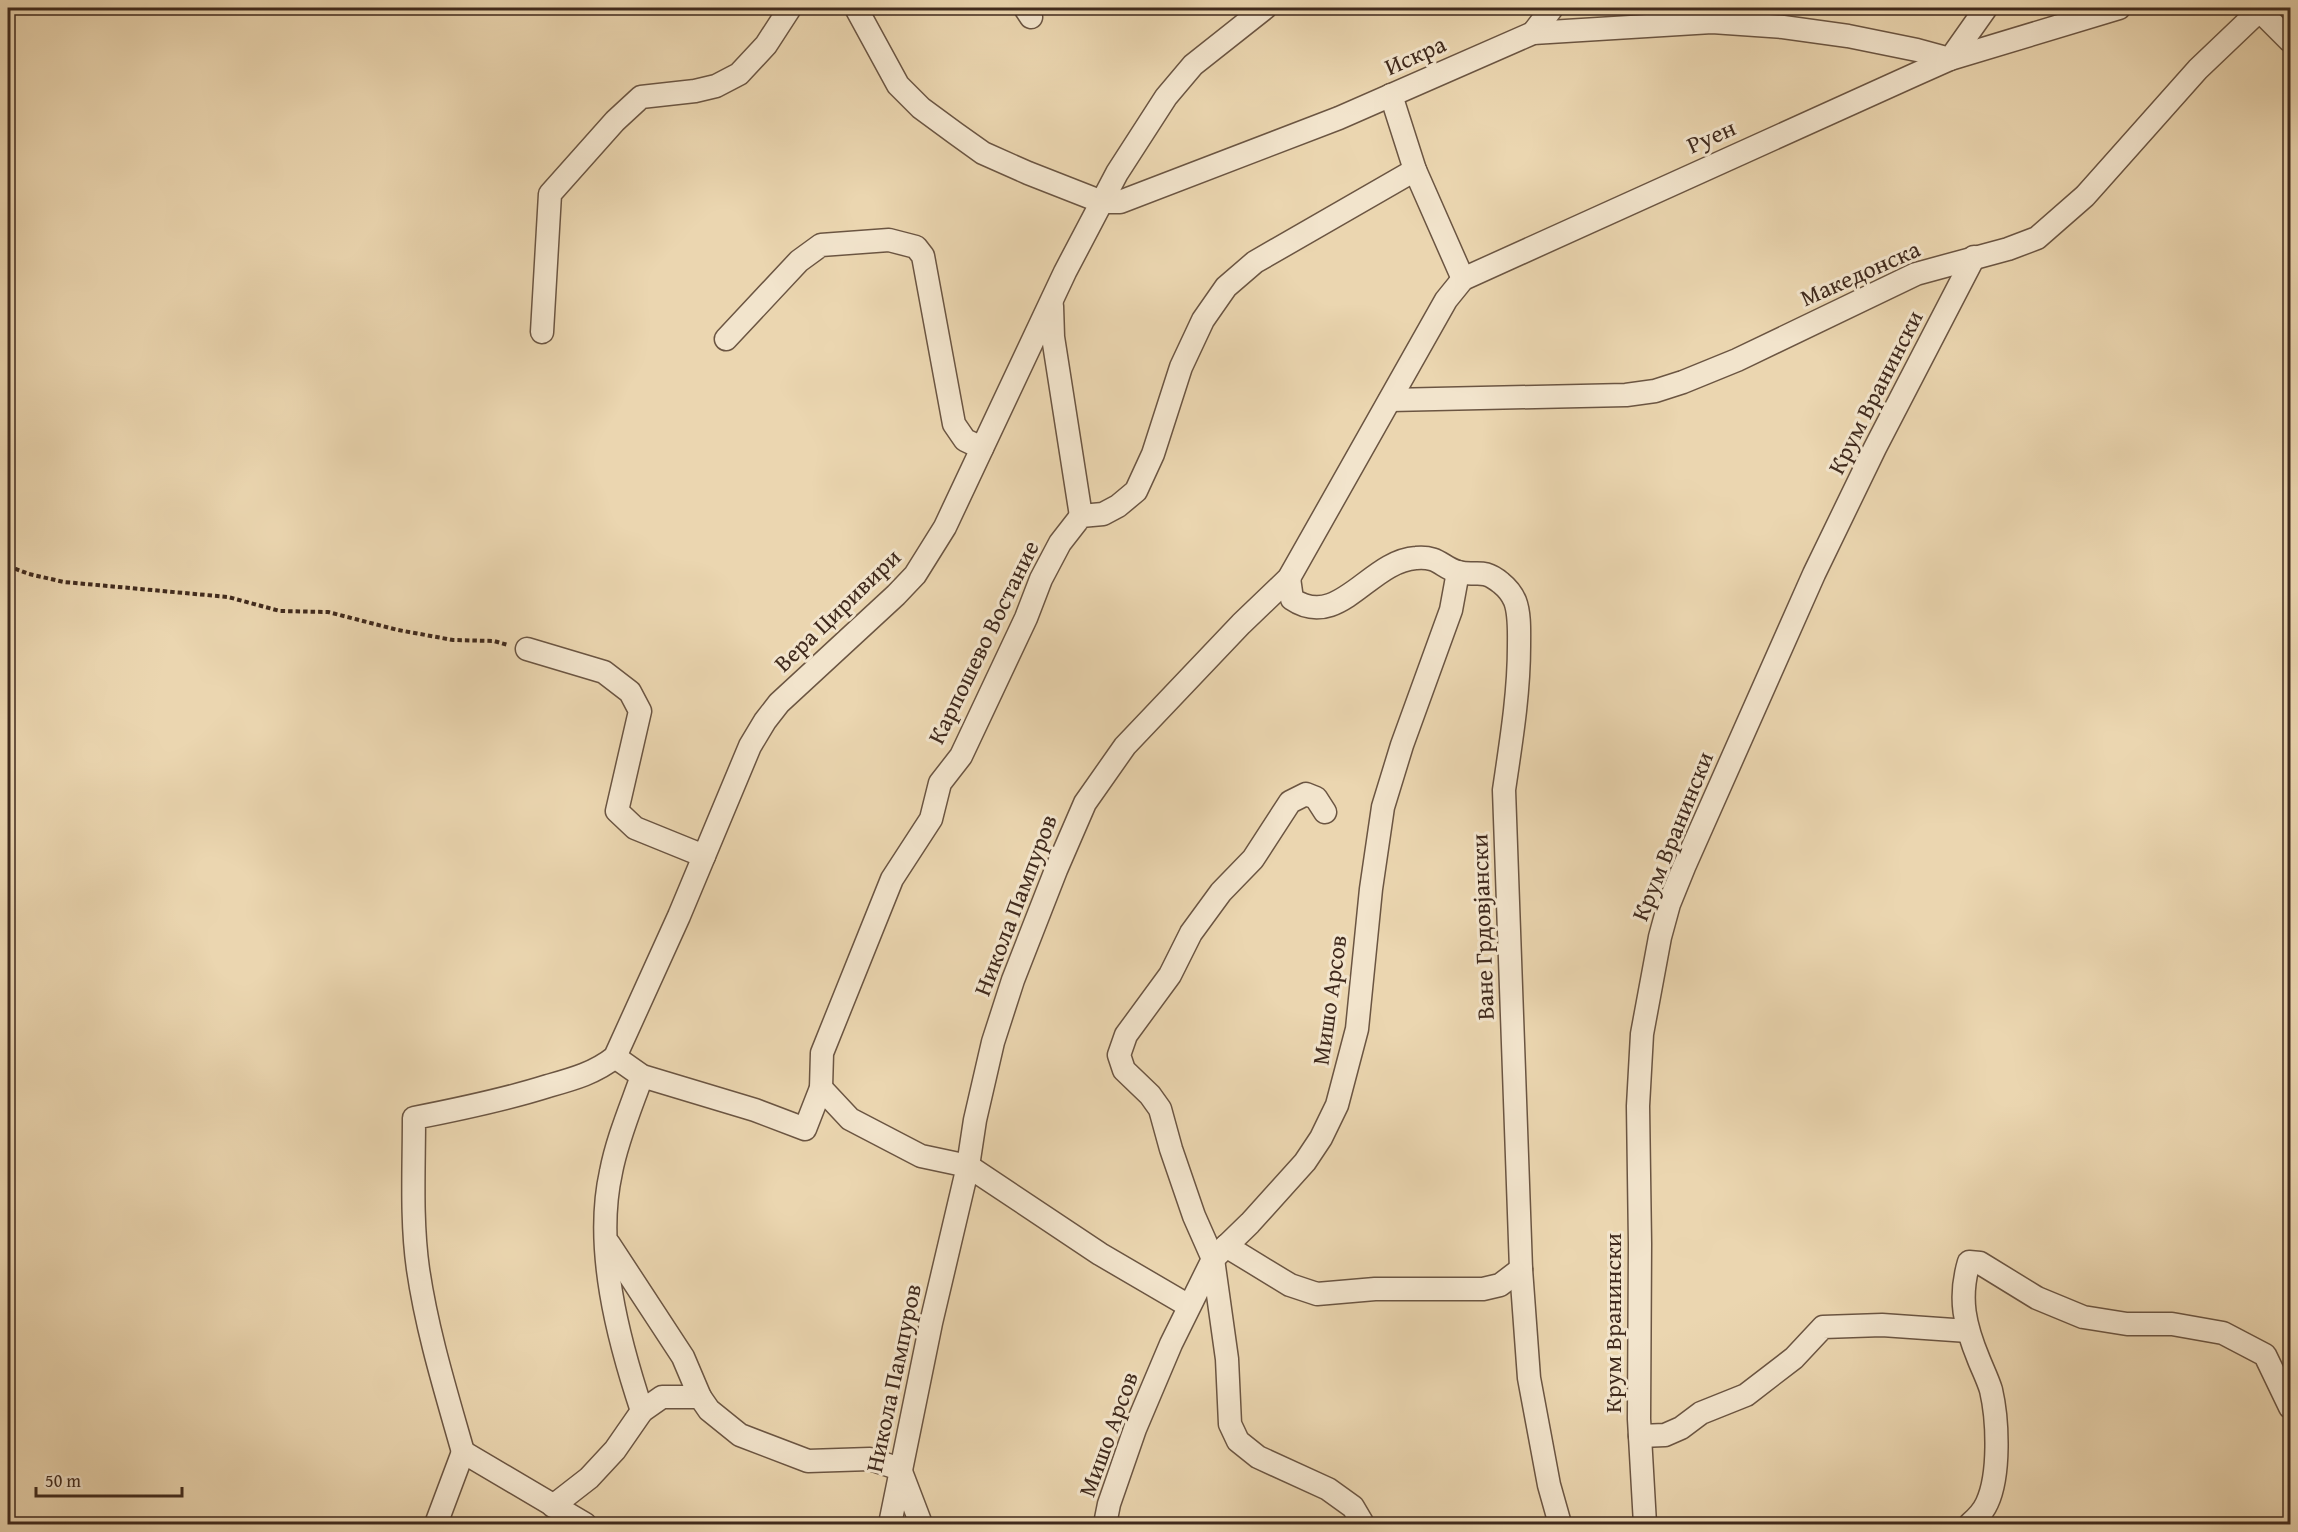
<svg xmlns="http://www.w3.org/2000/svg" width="2298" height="1532" font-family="'Gentium Book Plus',serif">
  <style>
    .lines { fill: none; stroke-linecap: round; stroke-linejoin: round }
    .street-casing { stroke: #6b5542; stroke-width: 25 }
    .path { stroke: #402a1d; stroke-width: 4; stroke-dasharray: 4.5 3; stroke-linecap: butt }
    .street { stroke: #f2e4cc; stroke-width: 22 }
    .labels { text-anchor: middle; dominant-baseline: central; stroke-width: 6; stroke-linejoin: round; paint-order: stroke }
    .street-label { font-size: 24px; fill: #402a1d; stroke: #f2e4cc }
  </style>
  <rect width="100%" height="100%" fill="#ebd6b0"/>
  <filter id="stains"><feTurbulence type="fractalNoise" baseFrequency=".00333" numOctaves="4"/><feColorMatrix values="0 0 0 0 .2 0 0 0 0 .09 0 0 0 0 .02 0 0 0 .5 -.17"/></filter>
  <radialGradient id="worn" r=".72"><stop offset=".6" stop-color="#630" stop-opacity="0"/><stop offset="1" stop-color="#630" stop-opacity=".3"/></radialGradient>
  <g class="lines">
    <g class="street-casing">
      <g id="street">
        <path d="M856 8 898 85 921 108 955 133 983 153 1028 173 1102 202H1120L1339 118 1533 33 1712 22 1783 27 1848 36 1917 50 1950 59 1986 8"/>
        <path d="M1025 8 1031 17"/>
        <path d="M2257 8 2290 41"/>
        <path d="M1533 33 1552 8"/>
        <path d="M1391 95 1415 170 1463 279"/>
        <path d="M1052 306 1053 337 1081 516"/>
        <path d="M542 332 550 194 615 121 641 97 695 91 716 86 739 74 766 45 790 8"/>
        <path d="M726 339 799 261 821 245 889 240 916 247 923 256 954 424 965 440 982 448"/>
        <path d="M1390 400 1626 395 1655 391 1683 382 1737 360 1916 274 2008 249 2037 238 2085 196 2198 69 2262 8"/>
        <path d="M1289 578 1292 599C1339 631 1369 561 1416 558 1439 556 1441 567 1458 572 1476 577 1482 567 1501 583 1506 587 1512 594 1515 601 1520 614 1519 632 1519 646 1519 694 1511 742 1504 790L1521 1269 1529 1378 1549 1485 1560 1524"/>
        <path d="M527 649 604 672 630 692 640 711 617 811 635 828 704 856"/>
        <path d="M1325 812 1316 798 1306 794 1290 802 1253 859 1221 892 1191 933 1170 975 1126 1035 1119 1055 1124 1070 1150 1095 1160 1109 1171 1149 1194 1216 1213 1259 1227 1359 1230 1424 1238 1441 1258 1457 1328 1489 1353 1507 1363 1524"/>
        <path d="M615 1057 642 1076 755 1110 805 1129 821 1088 822 1053 892 879 931 819 940 783 961 756 1026 618 1041 579 1060 543 1081 516 1103 514 1118 506 1136 491 1153 454 1181 367 1203 320 1226 287 1255 262 1415 170"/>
        <path d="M642 1076C631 1107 617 1140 611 1172 594 1248 618 1339 642 1411"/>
        <path d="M821 1088 850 1119 921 1156 968 1166 1100 1254 1189 1306"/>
        <path d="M609 1244 683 1357 700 1397"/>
        <path d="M1226 1246 1290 1285 1317 1294 1375 1289H1483L1500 1285 1521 1269"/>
        <path d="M1640 1436 1665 1435 1681 1428 1701 1413 1746 1395 1794 1358 1823 1327 1882 1325 1968 1331"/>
        <path d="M463 1452C446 1392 427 1331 418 1269 411 1220 414 1168 414 1118 460 1109 504 1100 548 1086 573 1079 595 1073 615 1057L679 916 750 746 765 721 779 703 896 595 915 575 945 527 1065 272 1117 173 1166 97 1193 65 1265 8"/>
        <path d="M463 1452 585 1524"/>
        <path d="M553 1506 589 1478 615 1450 642 1411 662 1397H700L709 1410 740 1435 808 1461 870 1459 900 1469 921 1524"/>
        <path d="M436 1524 463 1452"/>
        <path d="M890 1524 931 1323 968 1166 975 1120 993 1042 1013 980 1056 870 1085 803 1125 746 1241 624 1289 578 1446 300 1463 279 1914 75 1950 59 2119 8"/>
        <path d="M1105 1524 1109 1504 1135 1429 1171 1344 1213 1259 1250 1223 1305 1162 1321 1138 1337 1105 1357 1029 1371 889 1383 807 1402 745 1451 610 1458 572"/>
        <path d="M1645 1524 1639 1419 1640 1244 1638 1106 1642 1034 1660 937 1669 904 1684 867 1814 574 1875 448 1974 257"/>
        <path d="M1970 1524C1977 1518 1983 1512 1987 1503 2000 1475 1998 1420 1991 1390 1988 1380 1983 1370 1979 1360 1965 1326 1958 1299 1969 1262L1980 1263 2037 1298 2083 1317 2127 1324H2172L2223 1333 2265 1355 2290 1407"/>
      </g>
    </g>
    <path class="path" d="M8 566 29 574 64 582 228 597 280 611 328 612 398 630 453 640 494 641 508 645"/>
    <use href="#street" class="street"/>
  </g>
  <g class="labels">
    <g class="street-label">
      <text transform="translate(1415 55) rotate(-24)">Искра</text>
      <text transform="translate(1711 136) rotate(-24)">Руен</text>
      <text transform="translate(1860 273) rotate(-24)">Македонска</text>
      <text transform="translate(1875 392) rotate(-63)">Крум Вранински</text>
      <text transform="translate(837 610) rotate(-44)">Вера Циривири</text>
      <text transform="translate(983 642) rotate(-64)">Карпошево Востание</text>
      <text transform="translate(1672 836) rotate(-68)">Крум Вранински</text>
      <text transform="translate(1015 905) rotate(-69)">Никола Пампуров</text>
      <text transform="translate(1482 927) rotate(-92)">Ване Грдовјански</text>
      <text transform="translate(1329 1000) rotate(-82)">Мишо Арсов</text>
      <text transform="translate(1612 1323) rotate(-90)">Крум Вранински</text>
      <text transform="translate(893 1378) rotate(-78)">Никола Пампуров</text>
      <text transform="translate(1108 1434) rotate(-70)">Мишо Арсов</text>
    </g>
  </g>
  <rect width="2298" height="1532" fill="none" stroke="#ebd6b0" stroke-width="30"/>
  <rect x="9" y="9" width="2280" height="1514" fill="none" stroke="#402a1d" stroke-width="3"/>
  <rect x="15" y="15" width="2268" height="1502" fill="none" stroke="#402a1d" stroke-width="1.5"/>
  <path d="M36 1487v9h146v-9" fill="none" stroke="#402a1d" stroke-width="3"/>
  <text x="45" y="1487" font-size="18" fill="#402a1d" stroke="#f2e4cc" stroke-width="4.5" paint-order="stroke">50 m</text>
  <rect width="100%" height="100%" filter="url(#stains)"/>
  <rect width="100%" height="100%" fill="url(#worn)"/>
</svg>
